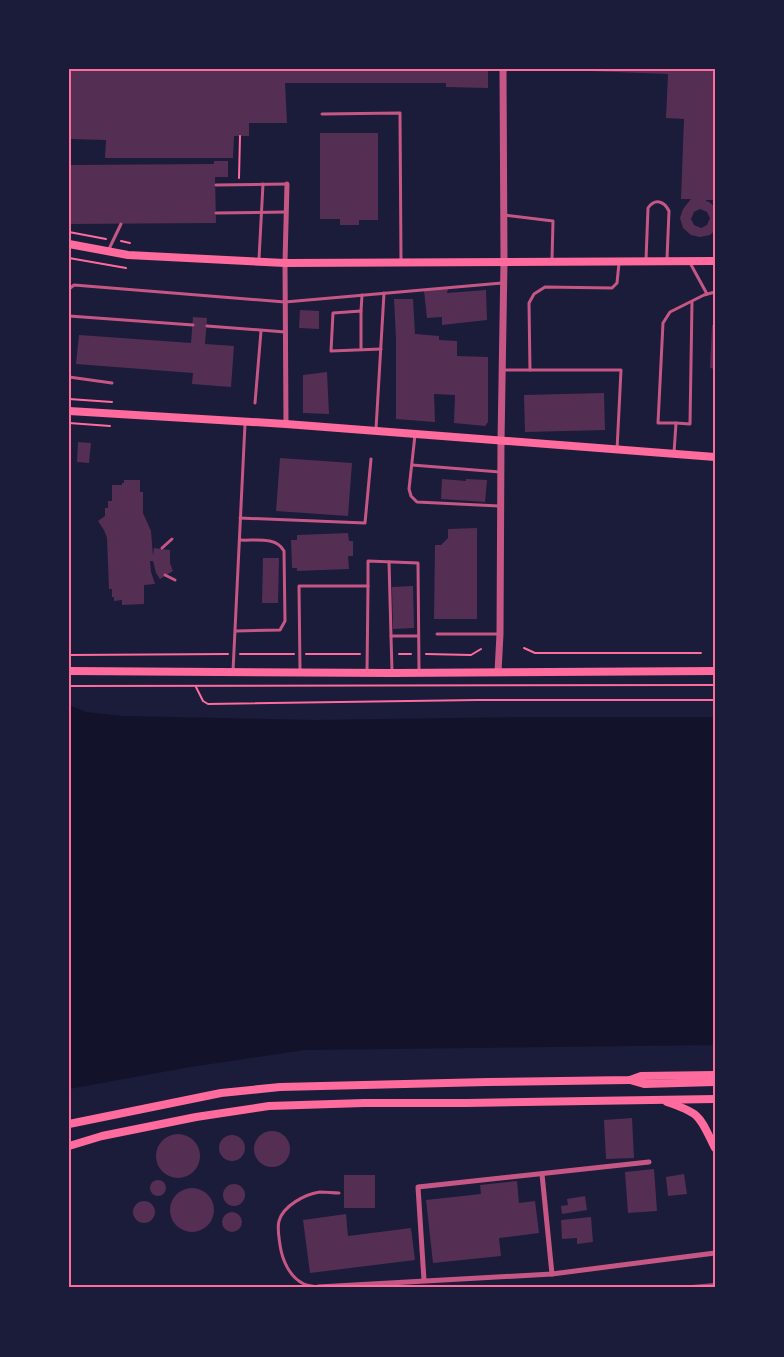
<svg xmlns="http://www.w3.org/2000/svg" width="784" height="1357" font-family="'Roboto Condensed',sans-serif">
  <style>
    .water { fill: #12122b }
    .building { fill: #542f53; fill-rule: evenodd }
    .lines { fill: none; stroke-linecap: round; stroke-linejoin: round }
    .path { stroke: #ff6b9d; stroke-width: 2 }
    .service { stroke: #c65784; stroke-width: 3 }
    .minor { stroke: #c65784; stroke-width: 5 }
    .tertiary { stroke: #c65784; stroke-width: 7 }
    .secondary { stroke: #ff6b9d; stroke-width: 8 }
    .primary { stroke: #ff6b9d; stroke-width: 8 }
    .rail { stroke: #a44b75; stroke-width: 4 }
    .neatline { fill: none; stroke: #ff6b9d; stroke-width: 2 }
  </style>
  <rect width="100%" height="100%" fill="#1b1b3a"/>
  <path class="water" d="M69 705 86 712 123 716 314 720 531 717H715V1045L305 1050 190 1067 69 1089Z"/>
  <g class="building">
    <path d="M69 69H488V88L446 87V83H285L287 123H249V136H234L233 158H105L106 140 69 139Z"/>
    <path d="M588 69H715V200H706V201L709 202 715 207V230L710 235 700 237 691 235 683 228 680 218 683 209 691 199H681L684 119 666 118 668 74 588 71ZM700 209 707 212 710 218 707 225 701 228 694 225 691 219 694 212Z"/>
    <path d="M320 133H378V220H359V225H340V219H320Z"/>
    <path d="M214 161H228V177H215L216 223 69 224V165L214 164Z"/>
    <path d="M448 289 447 293 486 290 487 320 442 325V317L427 318 424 291Z"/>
    <path d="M394 299H413L415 334 439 336V340L457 341V356L488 357V422L485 426 454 423 455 395 434 394 435 422 396 419V339Z"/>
    <path d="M300 310 319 311V329L299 328Z"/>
    <path d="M193 317 207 318 205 344 234 346 231 387 192 384 193 373 76 364 79 335 191 343Z"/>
    <path d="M715 324V369L710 368 712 325Z"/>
    <path d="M327 372 329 414 303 413V375Z"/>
    <path d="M604 393 605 430 525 432 524 395Z"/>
    <path d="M78 442 91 443 89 463 77 462Z"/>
    <path d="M280 458 352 463 348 516 276 511Z"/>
    <path d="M442 479 466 481V479L487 480 485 502 441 499Z"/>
    <path d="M124 480H140V492H143V513L151 531 153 556 154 548 170 550V563L173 571 160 579 156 573 153 561H150L151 572 155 584 144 585V604L122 605V600L114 601V597H112V589H109L107 538 104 530 98 521 105 516V508H108V501H112V485H122V483H124Z"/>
    <path d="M477 528V619H434L435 545H441L448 538V529Z"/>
    <path d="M348 533 349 541H353V556H348L349 569 297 571V568H292L291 540H297V535Z"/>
    <path d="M263 558H279L278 603H262Z"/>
    <path d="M413 586 414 628 393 629 392 587Z"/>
    <path d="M632 1118 634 1158 606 1159 604 1120Z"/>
    <circle cx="272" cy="1149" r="18"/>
    <circle cx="178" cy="1156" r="22"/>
    <circle cx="232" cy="1148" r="13"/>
    <path d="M654 1169 657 1211 628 1213 625 1172Z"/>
    <path d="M684 1174 687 1194 668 1196 666 1177Z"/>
    <rect x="344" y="1175" width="31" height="33"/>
    <circle cx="158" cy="1188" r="8"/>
    <path d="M517 1181 519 1203 535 1201 539 1233 499 1238 501 1256 433 1263 426 1200 481 1194 480 1185Z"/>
    <circle cx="234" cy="1195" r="11"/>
    <circle cx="192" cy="1210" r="22"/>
    <path d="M585 1196 587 1210 562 1214 561 1206 568 1205 567 1199Z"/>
    <circle cx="144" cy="1212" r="11"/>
    <circle cx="232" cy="1222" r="10"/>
    <path d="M346 1214 348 1236 411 1228 415 1260 310 1273 303 1220Z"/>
    <path d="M591 1217 593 1242 577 1244V1238L562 1239 561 1220Z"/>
  </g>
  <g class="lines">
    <g class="path">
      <path d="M239 178 240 136"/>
      <path d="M69 232 106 239"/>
      <path d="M121 241 130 243"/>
      <path d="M69 258 126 268"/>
      <path d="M69 399 112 402"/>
      <path d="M69 423 110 426"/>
      <path d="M524 648 535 653H701"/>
      <path d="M240 654H294"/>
      <path d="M306 654H360"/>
      <path d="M399 654H411"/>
      <path d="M426 654 471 655 481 649"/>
      <path d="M69 655 228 654"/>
      <path d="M69 686 715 685"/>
      <path d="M196 687 203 701 208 704 477 700H715"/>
    </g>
    <g class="service">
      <path d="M322 114 400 113 401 260"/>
      <path d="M216 185 286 184"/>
      <path d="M216 213 286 212"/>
      <path d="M504 215 553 221 552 260"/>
      <path d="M109 249 121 224"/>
      <path d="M259 259 263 184"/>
      <path d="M646 260 648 208C655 198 664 201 669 211L667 259"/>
      <path d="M689 261 707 294"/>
      <path d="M69 289 74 285 285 302 502 283"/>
      <path d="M361 311 362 295"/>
      <path d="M69 316 193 325"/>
      <path d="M207 326 285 332"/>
      <path d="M361 350V311L333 313 331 351 381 349"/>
      <path d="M504 370H621L617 450"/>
      <path d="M530 370 529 303 534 294 545 287 612 288 617 283 619 263"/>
      <path d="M69 377 112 383"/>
      <path d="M255 403 261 331"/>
      <path d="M676 423 690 424 692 302"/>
      <path d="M376 429 384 293"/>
      <path d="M415 435 409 489 411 496 417 502 499 506"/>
      <path d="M674 453 676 423H658L663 323 670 312 704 295 715 292"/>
      <path d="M412 465 500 472"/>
      <path d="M240 518 365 523 371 459"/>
      <path d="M162 548 172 539"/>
      <path d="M389 562 391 636"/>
      <path d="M165 575 175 580"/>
      <path d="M368 586V561L418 563 419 670"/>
      <path d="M236 631 280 630 285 621 284 551C276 536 254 541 240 540"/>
      <path d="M437 634H498"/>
      <path d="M300 670 299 586H368L367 672"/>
      <path d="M233 671 245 424"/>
      <path d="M392 671 391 636H418"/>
      <path d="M318 1287C314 1286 308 1286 304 1284 289 1277 282 1259 280 1245 279 1237 277 1228 279 1221 283 1206 305 1194 320 1192 326 1192 333 1193 339 1193"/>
    </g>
    <g class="minor">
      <path d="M286 424 285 263 287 184"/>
      <path d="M542 1174 552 1274"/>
      <path d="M424 1280 418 1187 649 1162"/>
      <path d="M318 1287 552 1274 715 1253"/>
    </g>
    <path class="tertiary" d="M498 672 500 634 501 441 504 262 503 69"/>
    <g class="secondary">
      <path d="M69 244 128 255 285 263 715 261"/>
      <path d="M69 411 286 424 715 457"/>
    </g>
    <g class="primary">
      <path d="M69 671 392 673 715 671"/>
      <path d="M630 1080 644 1084 715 1082"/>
      <path d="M667 1102C702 1114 699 1116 715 1148"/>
      <path d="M69 1124 221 1093 280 1087 488 1082 630 1080 641 1076 715 1075"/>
      <path d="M69 1146 102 1136 196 1117 269 1106 364 1103H466L715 1099"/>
    </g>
    <path class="rail" d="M680 1288 715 1285"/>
  </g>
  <rect width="784" height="1357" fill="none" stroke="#1b1b3a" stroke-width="141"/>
  <rect x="70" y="70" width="644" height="1216" class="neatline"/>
</svg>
